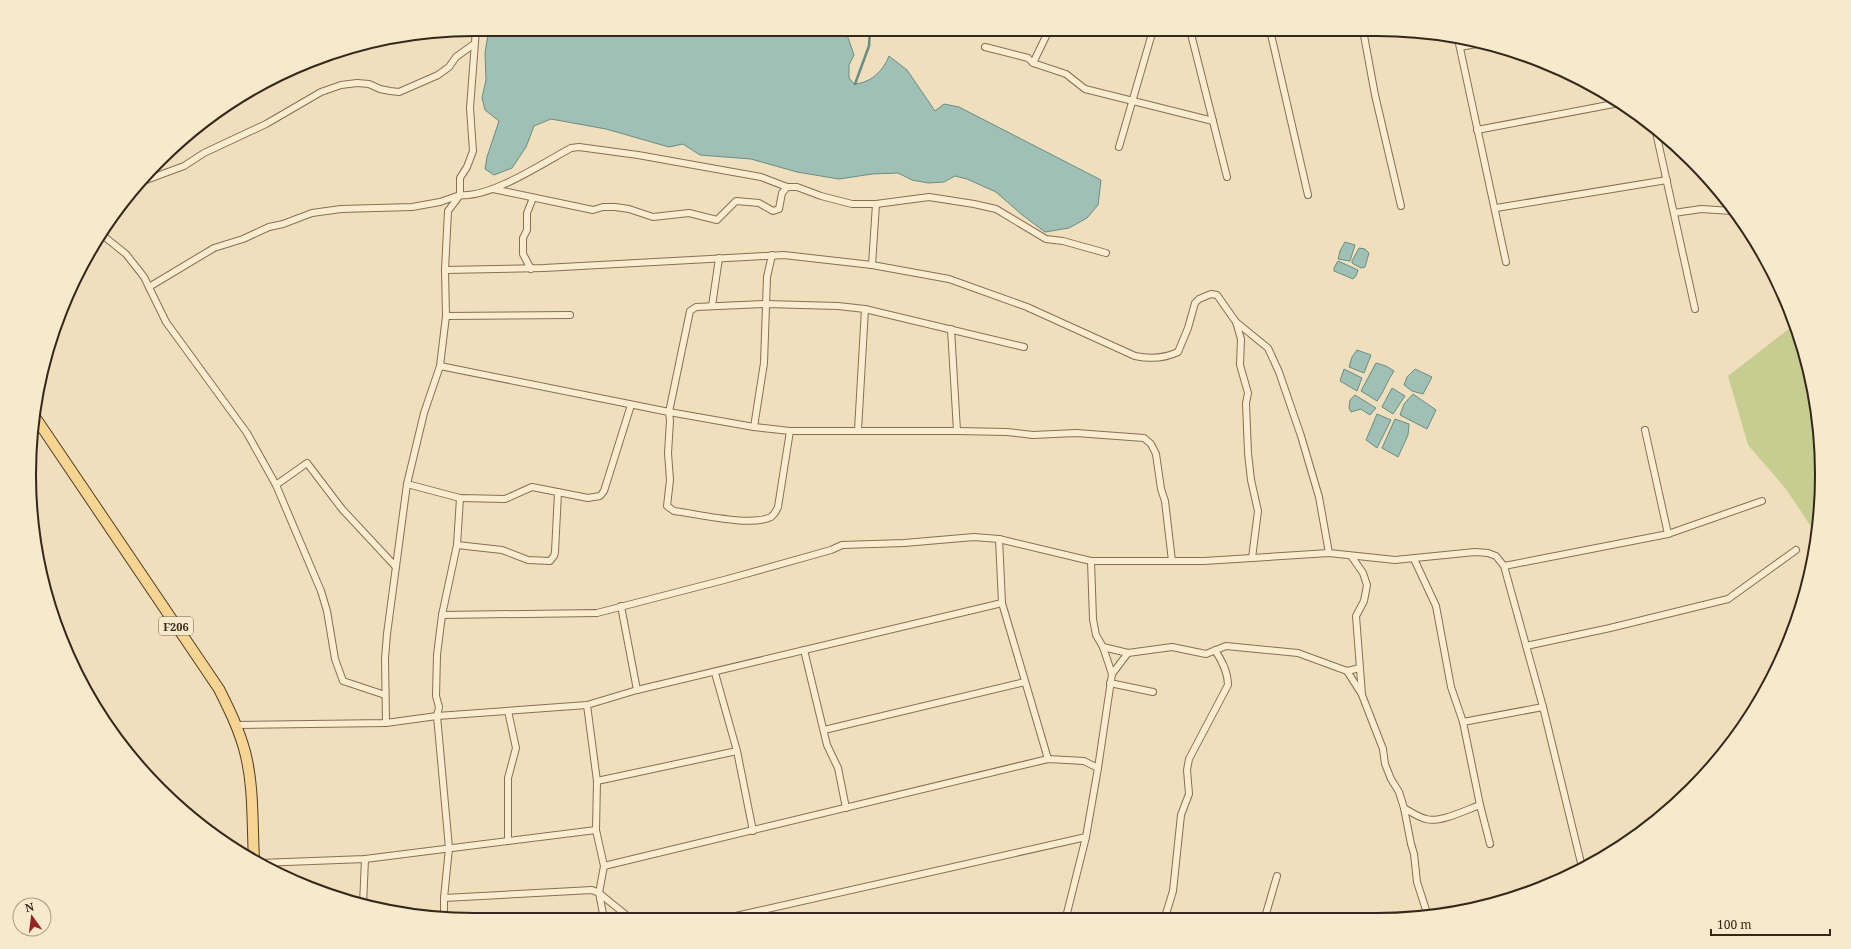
<svg xmlns="http://www.w3.org/2000/svg" width="1851" height="949" font-family="'Noto Serif',serif">
  <style>
    .green { fill: #c6cd90 }
    .water { fill: #a0c0b6; stroke: #688d84 }
    .lines { fill: none; stroke-linecap: round; stroke-linejoin: round }
    .stream { stroke: #688d84; stroke-width: 2.5 }
    .minor-casing { stroke: #876f55; stroke-width: 8 }
    .primary-casing { stroke: #543d2a; stroke-width: 12 }
    .minor { stroke: #faedcf; stroke-width: 6 }
    .primary { stroke: #f5d591; stroke-width: 10 }
    .labels { text-anchor: middle; dominant-baseline: central; stroke-width: 3; stroke-linejoin: round; paint-order: stroke }
    .shield { fill: #f6eacc; stroke: #6f6250; stroke-width: 1 }
    .shield-label { font-size: 11px; font-weight: bold; fill: #35271b }
    .rim { fill: none; stroke: #35271b; stroke-width: 2 }
  </style>
  <rect width="100%" height="100%" fill="#efdfbc"/>
  <path class="green" d="M1795 324 1798 332 1818 417 1821 504 1816 534 1786 489 1748 445 1728 376Z"/>
  <g class="water">
    <path d="M489 29H845L854 55 849 65V78L854 84C871 83 883 71 889 56L907 70 935 111 944 104 959 107 1101 180 1098 205 1087 218 1069 228 1045 232 1021 214 996 192 967 179 955 176 944 182 928 183 912 180 898 173 872 174 839 179 797 172 751 159 700 155 683 144 669 147 606 129 551 119 534 126 526 147 512 168 494 175 485 169 487 157 499 121 485 110 482 98 486 80 485 53Z"/>
    <path d="M1345 242 1355 245 1350 261 1338 259 1340 251Z"/>
    <path d="M1359 248 1365 249 1369 253 1365 267 1361 268 1352 263V261Z"/>
    <path d="M1338 261 1358 270 1356 276 1353 279 1334 271V268Z"/>
    <path d="M1357 350 1371 355 1364 373 1349 367 1352 357Z"/>
    <path d="M1376 363 1386 366 1394 371C1387 381 1384 392 1377 401L1361 391Z"/>
    <path d="M1344 369 1362 378 1357 391 1340 381Z"/>
    <path d="M1415 369 1432 377 1423 394 1412 391 1404 385 1407 377Z"/>
    <path d="M1392 388 1405 396 1393 414 1382 407Z"/>
    <path d="M1413 394 1436 410 1427 429 1400 415 1404 404Z"/>
    <path d="M1355 395 1376 408 1370 415 1361 409 1351 412 1349 408 1350 400Z"/>
    <path d="M1377 414 1391 420 1377 448 1366 440Z"/>
    <path d="M1395 419 1409 424 1408 435 1398 457 1382 448Z"/>
  </g>
  <g class="lines">
    <path class="stream" d="M855 84 869 46 870 29"/>
    <g class="minor-casing">
      <g id="minor">
        <path d="M1181 30 1191 33"/>
        <path d="M1190 30 1227 177"/>
        <path d="M1270 30 1308 195"/>
        <path d="M1363 30 1375 95 1401 206"/>
        <path d="M1458 39 1506 262"/>
        <path d="M985 47 1028 58 1033 63 1066 74 1085 89 1213 121"/>
        <path d="M1460 47 1482 43"/>
        <path d="M1033 63 1049 30"/>
        <path d="M1655 128 1695 309"/>
        <path d="M1477 130 1619 103"/>
        <path d="M1119 147 1153 30"/>
        <path d="M138 183 184 166 204 153 266 124 321 92 341 85 357 83 369 84 380 89 390 91 399 92 406 89 438 75 449 67 456 57 474 44"/>
        <path d="M493 189 593 210 603 207H615L629 209 653 217 689 213 717 220 736 201 759 203 773 211 779 209 782 193 787 187"/>
        <path d="M1496 208 1667 180"/>
        <path d="M1674 213 1701 209 1733 211"/>
        <path d="M101 234 126 254 144 277 166 322 247 433 276 485 321 591 327 611 335 659 343 681 385 695"/>
        <path d="M872 265 876 204"/>
        <path d="M531 269 523 254V238L527 230V213L533 198"/>
        <path d="M445 270 544 268 784 255 872 265 949 279 1027 307 1135 356C1149 359 1165 358 1178 352L1188 328 1195 303 1199 299 1211 294 1217 295 1236 322 1268 348 1279 372 1301 436 1319 497 1329 553"/>
        <path d="M149 287 214 248 243 239 269 227 283 224 312 213 341 209 412 207 440 202 460 195V178L467 167 473 151 470 108 476 29"/>
        <path d="M712 306 719 258"/>
        <path d="M446 316 570 315"/>
        <path d="M1236 322 1241 339 1240 365 1248 393 1246 403 1248 453 1251 480 1258 511 1252 558"/>
        <path d="M951 329 957 431"/>
        <path d="M440 366 669 412 754 427 790 431H957L1007 432 1033 435 1076 433 1144 438 1151 444 1156 454 1161 489 1165 501 1172 561"/>
        <path d="M754 427 764 363 767 277 772 255"/>
        <path d="M858 430 865 309"/>
        <path d="M1645 430 1668 534"/>
        <path d="M790 431 778 507C776 511 775 514 771 517 751 527 698 514 674 511L667 506 670 480 668 453 670 421 669 412 690 311 696 307 766 304 838 306 865 309 1024 347"/>
        <path d="M407 484 460 498 505 499 532 487 588 498 600 496 604 491 631 405"/>
        <path d="M276 485 307 463 342 509 396 567"/>
        <path d="M999 539 1002 603 1048 759"/>
        <path d="M457 545 502 550 528 560 550 561 554 556 555 552 558 492"/>
        <path d="M1352 557 1363 573 1367 585 1364 601 1356 616 1362 695 1383 749 1385 764 1391 779 1399 792 1404 808 1411 844 1414 854 1417 882 1428 916"/>
        <path d="M1414 559 1436 606 1451 687 1463 722 1480 805 1490 844"/>
        <path d="M1504 566 1668 534 1762 501"/>
        <path d="M621 606 637 690"/>
        <path d="M442 615 597 613 724 580 831 550 842 545 904 543 974 537 999 539 1091 561H1204L1329 553 1395 560 1475 552 1488 553 1496 556 1504 566 1543 707 1582 867"/>
        <path d="M1526 646 1610 628 1728 599 1796 550"/>
        <path d="M1103 647 1128 653 1172 647 1206 654 1226 646 1298 653 1347 671 1360 668"/>
        <path d="M804 650 827 745 838 768 846 808"/>
        <path d="M1347 671 1361 693"/>
        <path d="M715 673 737 751 753 831"/>
        <path d="M1112 674 1128 653"/>
        <path d="M1110 683 1153 692"/>
        <path d="M587 705 597 781 596 830 604 866 599 893 604 919"/>
        <path d="M1463 722 1543 707"/>
        <path d="M386 723 385 659 387 634 407 484 424 413 440 366 446 316 445 270 448 211 460 195C491 198 543 163 571 148L579 147 638 155 761 177 787 187H797L821 196 852 204H876L929 197 974 204 996 209 1046 239 1063 241 1106 253"/>
        <path d="M237 725 386 723 437 716 587 705 637 690 1002 603"/>
        <path d="M824 730 1025 682"/>
        <path d="M597 781 737 751"/>
        <path d="M1404 808C1411 812 1418 817 1426 819 1440 823 1466 810 1480 805"/>
        <path d="M508 841V778L516 748 508 711"/>
        <path d="M260 863 365 859 596 830"/>
        <path d="M604 866 1048 759 1084 761 1098 768"/>
        <path d="M444 898 592 890 599 893 631 919"/>
        <path d="M363 905 365 859"/>
        <path d="M1066 917 1086 837 1098 768 1112 674 1103 647 1096 635 1093 619 1091 561"/>
        <path d="M1165 917 1173 891 1181 815 1189 794 1187 770 1189 759 1228 685C1228 672 1222 661 1215 650"/>
        <path d="M1265 917 1277 876"/>
        <path d="M727 918 1086 837"/>
        <path d="M444 919V898L449 848 437 716 439 707 436 696 437 655 442 615 457 545 460 498"/>
      </g>
    </g>
    <g class="primary-casing">
      <path id="primary" d="M35 417 219 689C229 709 239 729 245 752 254 786 252 824 254 859"/>
    </g>
    <use href="#minor" class="minor"/>
    <use href="#primary" class="primary"/>
  </g>
  <g class="labels">
    <rect class="shield" x="159" y="617" width="34" height="18" rx="3"/>
    <g class="shield-label">
      <text x="176" y="626">F206</text>
    </g>
  </g>
  <path d="M0 0H1851V949H0ZM474 36H1377A438 438 0 0 1 1815 474V475A438 438 0 0 1 1377 913H474A438 438 0 0 1 36 475V474A438 438 0 0 1 474 36Z" fill="#f6eacc" fill-rule="evenodd"/>
  <path class="rim" d="M474 36H1377A438 438 0 0 1 1815 474V475A438 438 0 0 1 1377 913H474A438 438 0 0 1 36 475V474A438 438 0 0 1 474 36Z"/>
  <g transform="translate(32 917) rotate(346)"><circle r="19" fill="#f6eacc" stroke="#a99c85"/>
  <path d="M0-3L7 15L0 10L-7 15Z" fill="#972425"/>
  <text y="-6" font-size="11" font-weight="bold" text-anchor="middle" fill="#35271b">N</text>
  </g>
  <path d="M1711 929v6h119v-6" fill="none" stroke="#35271b" stroke-width="2"/>
  <text x="1717" y="929" font-size="12" fill="#35271b" stroke="#f6eacc" stroke-width="3" paint-order="stroke">100 m</text>
</svg>
